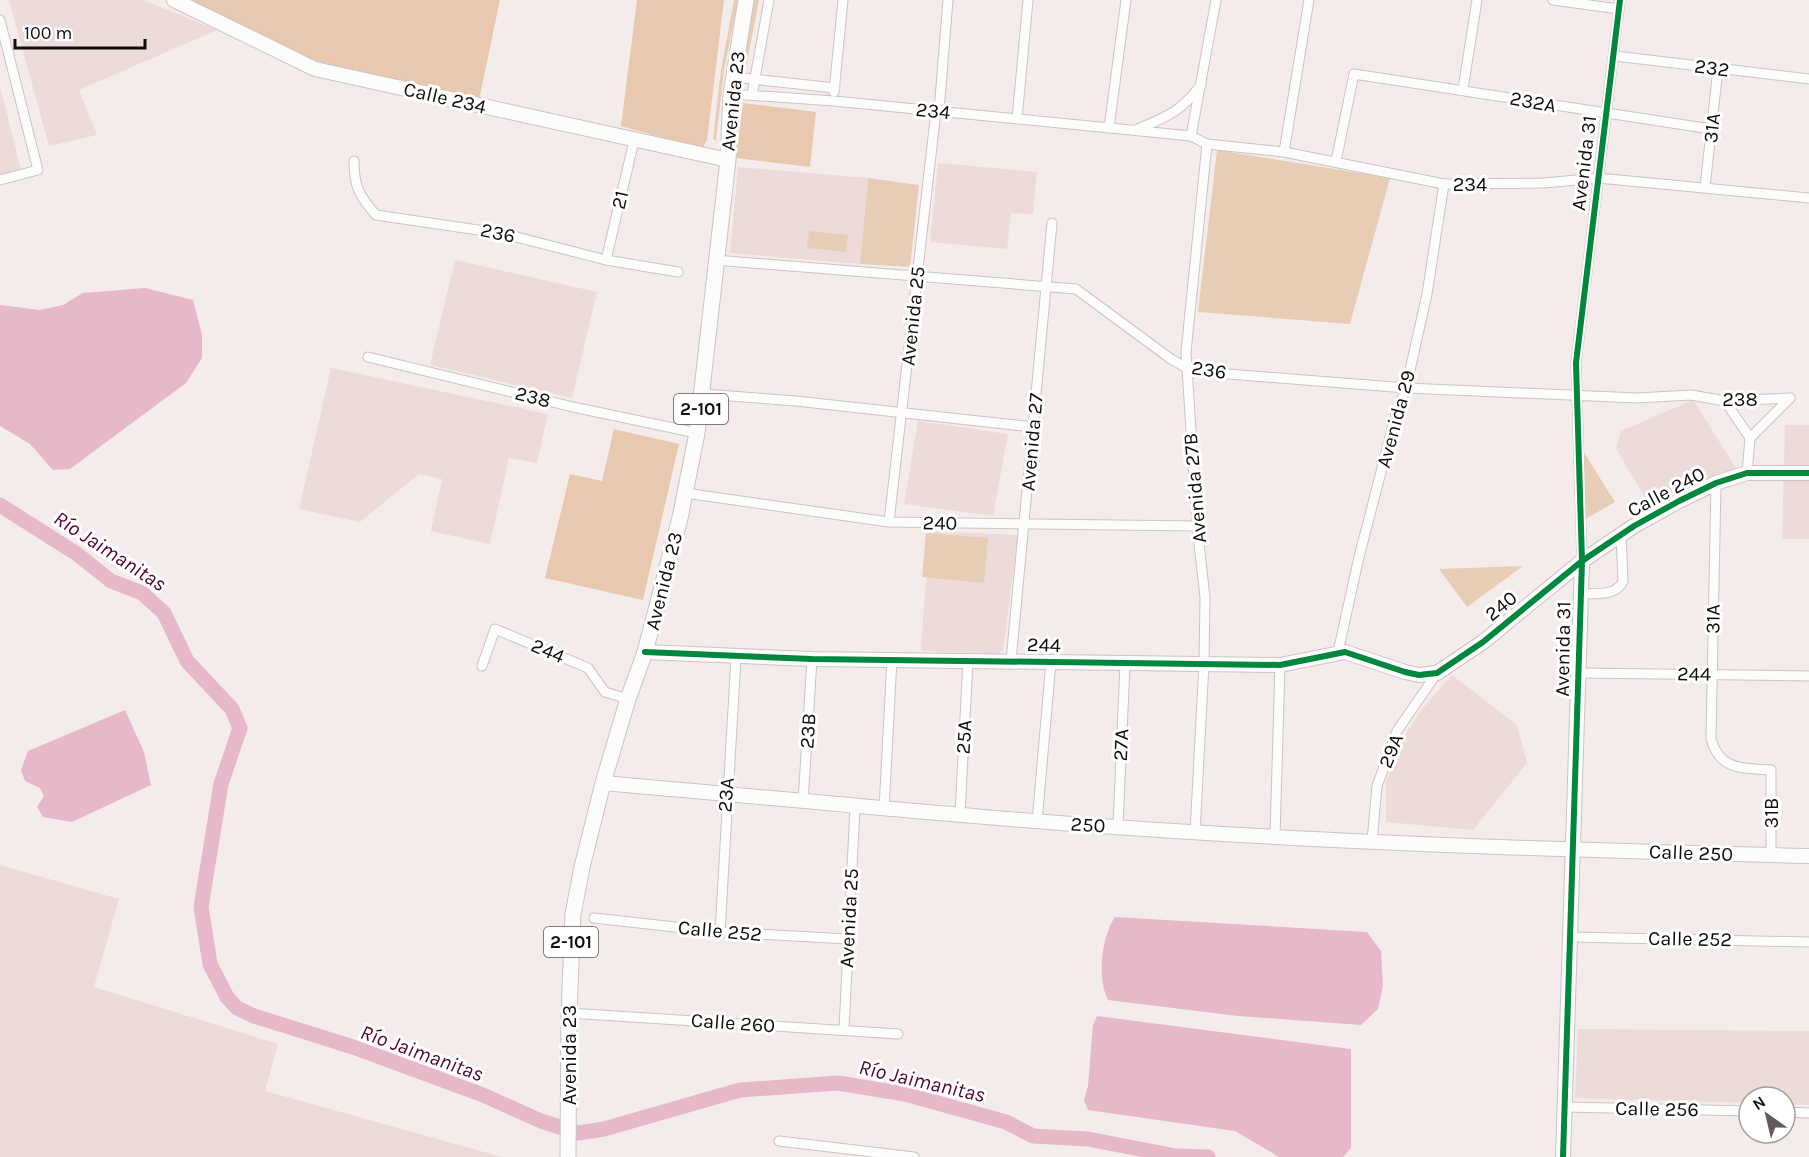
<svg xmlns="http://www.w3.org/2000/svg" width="1809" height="1157" font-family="Karla,sans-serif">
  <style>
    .built { fill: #ecdbd9 }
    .green { fill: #e8cdb6 }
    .forest { fill: #e8c9af }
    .water { fill: #e7b7ca }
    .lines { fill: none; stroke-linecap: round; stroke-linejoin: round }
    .river { stroke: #e7b7ca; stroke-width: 15 }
    .street-casing { stroke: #cbc4c3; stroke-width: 11 }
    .secondary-casing { stroke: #cbc4c3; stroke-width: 16 }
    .primary-casing { stroke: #cbc4c3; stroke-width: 17 }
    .street { stroke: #fdfcfc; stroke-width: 9 }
    .secondary { stroke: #fdfcfc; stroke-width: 14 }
    .primary { stroke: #fdfcfc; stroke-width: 15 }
    .cycleway-casing { stroke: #fff; stroke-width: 10 }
    .cycleway { stroke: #00873e; stroke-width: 6 }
    .labels { text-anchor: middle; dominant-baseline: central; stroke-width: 6; stroke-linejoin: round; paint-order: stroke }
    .shield { fill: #fff; stroke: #595656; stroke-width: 1.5 }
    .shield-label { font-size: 18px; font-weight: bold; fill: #120d0d }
    .street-label { font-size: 20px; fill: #120d0d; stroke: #fff }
    .water-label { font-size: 21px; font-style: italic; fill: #500330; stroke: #fff }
  </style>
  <rect width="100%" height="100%" fill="#f4ecea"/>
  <g class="built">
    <path d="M9 0H143L217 30 79 90 97 135 49 146Z"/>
    <path d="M0 86 21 170 0 176Z"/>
    <path d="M938 163 1037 172 1033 214 1011 213 1007 249 930 242Z"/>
    <path d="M738 167 868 178 860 264 730 253Z"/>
    <path d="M455 260 597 292 572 398 430 365Z"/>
    <path d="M331 368 548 414 537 463 509 458 490 544 431 531 442 479 419 474 360 522 299 509Z"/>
    <path d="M1693 400 1736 468 1687 485 1649 504 1616 449 1621 431Z"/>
    <path d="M918 421 1008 434 993 516 904 504Z"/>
    <path d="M1785 425H1809V539H1782Z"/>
    <path d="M929 531 1018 535 1003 650 998 654 921 651Z"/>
    <path d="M1452 675 1517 725 1527 763 1473 830 1386 822V781L1402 740 1421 710Z"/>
    <path d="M0 865 119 899 94 987 278 1044 265 1091 502 1157H0Z"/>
    <path d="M1578 1029 1809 1031V1105L1785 1104V1097H1749V1103L1575 1098Z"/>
  </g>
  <g class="green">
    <path d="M734 0H738L724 70 716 140 713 139 721 70Z"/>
    <path d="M753 0H759L746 67H740Z"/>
    <path d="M1217 150 1390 178 1350 324 1198 312Z"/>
    <path d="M868 178 919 185 910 267 860 264Z"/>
    <path d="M809 231 848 235 846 252 807 248Z"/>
    <path d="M1578 443 1615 502 1582 521Z"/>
    <path d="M926 533 988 538 984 583 922 577Z"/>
    <path d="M1523 566 1467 607 1439 569Z"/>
  </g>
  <g class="forest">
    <path d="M191 0H500L479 100 317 62Z"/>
    <path d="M637 0H724L707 140 702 149 621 126Z"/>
    <path d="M743 103 816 112 810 167 736 158Z"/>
    <path d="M614 429 679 444 643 600 545 578 570 474 602 481Z"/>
  </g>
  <g class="water">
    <path d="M145 288 193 300 202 335V358L186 383 70 469 53 470 30 444 0 426V305L40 310 63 305 83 293Z"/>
    <path d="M125 710 144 752 151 785 72 822 43 817 37 807 44 796 40 788 25 781 21 770 28 751Z"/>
    <path d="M1115 917 1367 932 1381 951 1383 986 1378 1009 1361 1025 1238 1016 1108 1000C1097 978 1101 938 1115 917Z"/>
    <path d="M1097 1016 1351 1049V1148L1343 1157H1279L1235 1131 1088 1110 1084 1100 1088 1086 1093 1025Z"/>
  </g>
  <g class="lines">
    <path class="river" d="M0 505 77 554 111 581 142 593 164 613 187 661 232 709 240 728 221 784 201 907 210 964 227 997 237 1008 254 1016 353 1047 483 1095 541 1121 578 1133 604 1129 740 1090 838 1083 905 1094 1006 1122 1033 1136 1088 1139 1176 1156 1208 1157"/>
    <g class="street-casing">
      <g id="street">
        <path d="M1553 0 1619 9"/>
        <path d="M0 20 38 170 0 180"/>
        <path d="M1615 56 1809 79"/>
        <path d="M733 77 835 88"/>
        <path d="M1463 89 1477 0"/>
        <path d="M834 92 843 0"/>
        <path d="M731 94 834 101 1191 136 1207 144 1284 152 1444 184 1544 183 1598 178 1809 198"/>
        <path d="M752 95 769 0"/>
        <path d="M939 111 948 0"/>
        <path d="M1017 119 1028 0"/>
        <path d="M1109 128 1126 0"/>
        <path d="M1138 129C1166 117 1182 111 1201 85"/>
        <path d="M1191 136 1216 0"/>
        <path d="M1284 152 1309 0"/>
        <path d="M354 161C354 186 359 196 376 215L505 234 606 260 678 272"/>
        <path d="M1336 161 1354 74 1711 129"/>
        <path d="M1705 187 1718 69"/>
        <path d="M606 260 634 141"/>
        <path d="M715 260 1076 289 1171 359 1187 368 1203 372 1406 388 1637 398 1691 395 1725 401 1790 398"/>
        <path d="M368 357 573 407 697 433"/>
        <path d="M703 394 796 401 1033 427"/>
        <path d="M1725 401 1750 438 1790 398"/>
        <path d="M1747 473 1750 438"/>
        <path d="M1716 483 1711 739C1720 771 1743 768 1771 770V855"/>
        <path d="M685 493 889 522 1197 526"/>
        <path d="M889 522 936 111"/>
        <path d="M1582 561 1576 363 1620 0"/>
        <path d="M1581 594C1596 593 1616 597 1623 581L1621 535"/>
        <path d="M1338 652 1359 557 1396 414 1406 388 1427 294 1444 184"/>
        <path d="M1011 661 1052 223"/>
        <path d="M482 666 495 629 588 668 605 692 628 699"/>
        <path d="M1579 673 1809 676"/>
        <path d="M803 802 812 659"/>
        <path d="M884 809 892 659"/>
        <path d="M960 814 968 660"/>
        <path d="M1037 822 1051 662"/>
        <path d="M1118 827 1125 664"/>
        <path d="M1195 832 1204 664 1205 597 1197 526 1186 352 1207 144"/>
        <path d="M1275 836 1280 665"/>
        <path d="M1372 841 1377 786 1397 731 1437 673"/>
        <path d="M594 918 720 932 847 939"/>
        <path d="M720 932 736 658"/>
        <path d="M1571 937 1809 942"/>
        <path d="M569 1013 898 1034"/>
        <path d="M844 1029 855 807"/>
        <path d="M1565 1107 1749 1111"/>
        <path d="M1785 1112 1809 1113"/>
        <path d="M779 1141 914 1157"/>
      </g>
    </g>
    <g class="secondary-casing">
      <g id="secondary">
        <path d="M174 0 315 69 728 160"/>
        <path d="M645 652 812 659 1280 665 1345 652 1405 672 1419 675 1437 673 1483 642 1582 561 1634 526 1679 501 1716 483 1747 473H1809"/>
        <path d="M603 783C799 800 994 820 1190 832 1396 845 1603 851 1809 856"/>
        <path d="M1563 1157 1582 561"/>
      </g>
    </g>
    <g class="primary-casing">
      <path id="primary" d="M568 1157 569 1013 573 914 582 867 603 783 628 699 645 652 680 518 697 433 728 160 731 94 746 0"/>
    </g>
    <use href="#street" class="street"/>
    <use href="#secondary" class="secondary"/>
    <use href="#primary" class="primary"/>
    <g class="cycleway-casing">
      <g id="cycleway">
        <path d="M645 652 812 659 1280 665 1345 652 1405 672 1419 675 1437 673 1483 642 1582 561 1634 526 1679 501 1716 483 1747 473H1809"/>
        <path d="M1563 1157 1582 561 1576 363 1620 0"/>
      </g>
    </g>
    <use href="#cycleway" class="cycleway"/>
  </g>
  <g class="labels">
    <g class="shield">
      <rect x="674" y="394" width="54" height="30" rx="4.5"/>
      <rect x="544" y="927" width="54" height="30" rx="4.5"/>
    </g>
    <g class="shield-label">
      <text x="701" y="409">2-101</text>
      <text x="571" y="942">2-101</text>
    </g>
    <g class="street-label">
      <text transform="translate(1712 68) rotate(7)">232</text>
      <text transform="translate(445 98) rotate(13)">Calle 234</text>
      <text transform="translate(733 101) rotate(-84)">Avenida 23</text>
      <text transform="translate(1533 102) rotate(10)">232A</text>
      <text transform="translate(933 111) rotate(6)">234</text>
      <text transform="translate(1712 128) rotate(-83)">31A</text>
      <text transform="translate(1584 163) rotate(-83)">Avenida 31</text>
      <text x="1470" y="184">234</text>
      <text transform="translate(620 200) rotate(-77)">21</text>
      <text transform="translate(498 233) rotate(12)">236</text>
      <text transform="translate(913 316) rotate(-84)">Avenida 25</text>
      <text transform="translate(1209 370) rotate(9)">236</text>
      <text transform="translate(533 397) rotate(14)">238</text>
      <text x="1740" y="399">238</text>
      <text transform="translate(1396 419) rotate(-75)">Avenida 29</text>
      <text transform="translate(1032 442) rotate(-85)">Avenida 27</text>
      <text transform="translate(1195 488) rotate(-95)">Avenida 27B</text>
      <text transform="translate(1666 492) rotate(-28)">Calle 240</text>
      <text transform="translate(940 523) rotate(1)">240</text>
      <text transform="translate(664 581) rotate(-76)">Avenida 23</text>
      <text transform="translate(1501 606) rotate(-39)">240</text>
      <text transform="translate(1713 619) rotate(-89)">31A</text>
      <text transform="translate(1044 645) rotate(2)">244</text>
      <text transform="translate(1563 649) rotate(-89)">Avenida 31</text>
      <text transform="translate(548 651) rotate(23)">244</text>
      <text transform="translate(1694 674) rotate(1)">244</text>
      <text transform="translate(808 731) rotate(-86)">23B</text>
      <text transform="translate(964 737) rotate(-87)">25A</text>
      <text transform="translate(1121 745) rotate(-87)">27A</text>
      <text transform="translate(1391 751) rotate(-68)">29A</text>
      <text transform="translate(726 795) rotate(-86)">23A</text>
      <text transform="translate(1771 813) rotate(-90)">31B</text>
      <text transform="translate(1088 825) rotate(3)">250</text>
      <text transform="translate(1691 853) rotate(2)">Calle 250</text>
      <text transform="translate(849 918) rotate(-87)">Avenida 25</text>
      <text transform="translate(720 931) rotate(5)">Calle 252</text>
      <text transform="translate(1690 939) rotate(1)">Calle 252</text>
      <text transform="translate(733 1023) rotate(4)">Calle 260</text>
      <text transform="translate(569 1055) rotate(-90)">Avenida 23</text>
      <text transform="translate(1657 1109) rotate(1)">Calle 256</text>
    </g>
    <g class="water-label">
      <text transform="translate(110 551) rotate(33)">Río Jaimanitas</text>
      <text transform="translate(422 1053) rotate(20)">Río Jaimanitas</text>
      <text transform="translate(922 1081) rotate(13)">Río Jaimanitas</text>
    </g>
  </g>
  <g transform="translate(1767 1115) rotate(326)"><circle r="28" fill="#ffffff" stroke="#a09e9e" stroke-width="1.5"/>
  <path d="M0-4.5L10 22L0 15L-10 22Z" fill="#615b5a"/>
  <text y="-9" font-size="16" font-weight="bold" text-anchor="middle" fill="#120d0d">N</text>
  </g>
  <path d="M15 39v9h130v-9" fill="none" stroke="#120d0d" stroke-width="3"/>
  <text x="24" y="39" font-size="18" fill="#120d0d" stroke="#ffffff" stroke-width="4.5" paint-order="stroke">100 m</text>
</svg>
